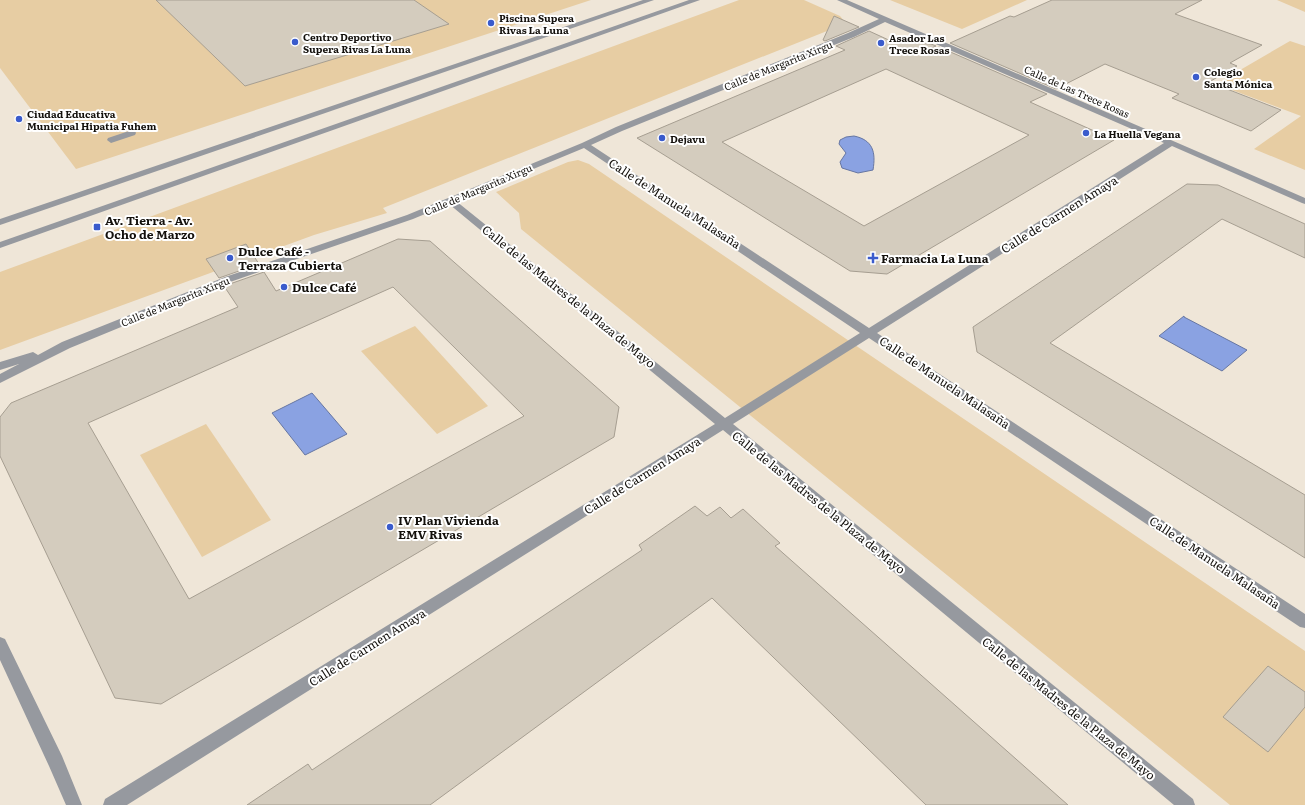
<svg xmlns="http://www.w3.org/2000/svg" width="1305" height="805" font-family="Literata,serif">
  <style>
    .green { fill: #e7cda3 }
    .water { fill: #8aa2e2; stroke: #6676a2 }
    .building { fill: #d4ccbe; stroke: #a69e91; fill-rule: evenodd }
    .lines { fill: none; stroke-linecap: round; stroke-linejoin: round }
    .minor { fill: #96999f; fill-rule: evenodd }
    .poi-dot { fill: #3a5bcc; stroke: #fff; stroke-width: 1.5 }
    .labels { text-anchor: middle; dominant-baseline: central; stroke-width: 4; stroke-linejoin: round; paint-order: stroke }
    .far-poi-label { font-size: 10px; font-weight: bold; fill: #13100c; stroke: #fff; text-anchor: start }
    .far-street-label { font-size: 10px; fill: #13100c; stroke: #fff }
    .street-label { font-size: 12px; fill: #13100c; stroke: #fff }
    .poi-label { font-size: 12px; font-weight: bold; fill: #13100c; stroke: #fff; text-anchor: start }
  </style>
  <rect width="100%" height="100%" fill="#efe6d8"/>
  <g class="green">
    <path d="M0 0H591L76 169 0 68Z"/>
    <path d="M739 0H804L840 16 844 21 837 27 383 208 387 213 314 235 0 350V272Z"/>
    <path d="M890 0H1027L962 29Z"/>
    <path d="M1277 0H1305V12Z"/>
    <path d="M1290 41 1305 46V170L1254 149 1301 116 1216 84Z"/>
    <path d="M578 160 589 164 1305 651V805H1230L521 229 519 213 496 192 568 162Z"/>
    <path d="M415 326 488 406 437 434 361 351Z"/>
    <path d="M206 424 271 520 202 557 140 455Z"/>
  </g>
  <g class="water">
    <path d="M854 136C873 140 876 152 873 170L858 173 842 168 840 162 846 153 839 144 840 140 846 137Z"/>
    <path d="M1184 316V317L1247 350 1222 371 1159 336Z"/>
    <path d="M312 393 347 434 305 455 272 413Z"/>
  </g>
  <g class="building">
    <path d="M156 0H414L449 24 245 86Z"/>
    <path d="M1052 0H1202L1175 14 1262 45 1230 63 1237 66 1209 82 1281 110 1251 131 1172 98 1179 94 1105 64 1056 89 950 43 1010 16 1014 17Z"/>
    <path d="M834 16 859 27 825 41 823 40Z"/>
    <path d="M869 31 893 42 931 44 936 46 920 53 923 55 939 47 1047 94 1030 102 1114 140 887 274 850 271 637 138 845 50 836 46ZM886 69 1029 135 864 226 722 142Z"/>
    <path d="M1187 184 1218 185 1305 224V258L1222 219 1050 343 1305 495V558L977 352 973 327Z"/>
    <path d="M398 239 430 241 619 407 614 437 161 704 115 698 0 456V417L11 403 238 307 224 286 264 272 276 291ZM393 287 524 416 189 599 88 423Z"/>
    <path d="M246 244 259 264 219 278 206 259Z"/>
    <path d="M695 506 707 516 720 507 731 518 743 509 780 543 775 546 1068 805H926L712 598 430 805H247L308 764 312 770 642 550 639 545Z"/>
    <path d="M1268 666 1305 692V707L1268 752 1223 717Z"/>
  </g>
  <g class="lines">
    <g class="minor">
      <path d="M643 0H654L0 225V219Z"/>
      <path d="M689 0H700L0 248V242Z"/>
      <path d="M837 0H847L1305 198V204L1302 203 1172 146 877 333 1305 614V628L1300 627 869 338 733 424 1193 799 1195 805H1174L723 430 127 805H103L105 799 715 424 449 204 413 219 233 281 70 348 0 383V374L19 364 0 370V362L33 352 38 355 62 342 225 277 407 215 582 143 616 127 848 33 879 19ZM885 22 1164 143 869 328 591 145 622 131 854 37ZM584 148 860 333 725 418 456 201Z"/>
      <path d="M132 130 135 131 136 133 135 135 111 143 107 140 108 138Z"/>
      <path d="M0 637 5 639 62 756 82 805H66L49 766 0 660Z"/>
    </g>
  </g>
  <g class="poi-dot">
    <circle cx="491" cy="23" r="4"/>
    <circle cx="295" cy="42" r="4"/>
    <circle cx="881" cy="43" r="4"/>
    <circle cx="1196" cy="77" r="4"/>
    <circle cx="19" cy="119" r="4"/>
    <circle cx="1086" cy="133" r="4"/>
    <circle cx="662" cy="138" r="4"/>
    <rect x="93" y="223" width="8" height="8" rx="2"/>
    <circle cx="230" cy="258" r="4"/>
    <path d="M871 252h4v4h4v4h-4v4h-4v-4h-4v-4h4z"/>
    <circle cx="284" cy="287" r="4"/>
    <circle cx="390" cy="527" r="4"/>
  </g>
  <g class="labels">
    <g class="far-poi-label">
      <text x="499" y="17">Piscina Supera<tspan x="499" dy="12">Rivas La Luna</tspan></text>
      <text x="303" y="36">Centro Deportivo<tspan x="303" dy="12">Supera Rivas La Luna</tspan></text>
      <text x="889" y="37">Asador Las<tspan x="889" dy="12">Trece Rosas</tspan></text>
      <text x="1204" y="71">Colegio<tspan x="1204" dy="12">Santa Mónica</tspan></text>
      <text x="27" y="113">Ciudad Educativa<tspan x="27" dy="12">Municipal Hipatia Fuhem</tspan></text>
      <text x="1094" y="133">La Huella Vegana</text>
      <text x="670" y="138">Dejavu</text>
    </g>
    <g class="far-street-label">
      <text transform="translate(778 65) rotate(-22)">Calle de Margarita Xirgu</text>
      <text transform="translate(1077 91) rotate(24)">Calle de Las Trece Rosas</text>
      <text transform="translate(478 189) rotate(-23)">Calle de Margarita Xirgu</text>
      <text transform="translate(175 301) rotate(-22)">Calle de Margarita Xirgu</text>
    </g>
    <g class="street-label">
      <text transform="translate(675 203) rotate(33)">Calle de Manuela Malasaña</text>
      <text transform="translate(1059 214) rotate(-32)">Calle de Carmen Amaya</text>
      <text transform="translate(569 296) rotate(39)">Calle de las Madres de la Plaza de Mayo</text>
      <text transform="translate(945 382) rotate(34)">Calle de Manuela Malasaña</text>
      <text transform="translate(642 475) rotate(-32)">Calle de Carmen Amaya</text>
      <text transform="translate(819 502) rotate(39)">Calle de las Madres de la Plaza de Mayo</text>
      <text transform="translate(1215 562) rotate(34)">Calle de Manuela Malasaña</text>
      <text transform="translate(367 647) rotate(-32)">Calle de Carmen Amaya</text>
      <text transform="translate(1069 708) rotate(39)">Calle de las Madres de la Plaza de Mayo</text>
    </g>
    <g class="poi-label">
      <text x="105" y="220">Av. Tierra - Av.<tspan x="105" dy="14">Ocho de Marzo</tspan></text>
      <text x="238" y="251">Dulce Café -<tspan x="238" dy="14">Terraza Cubierta</tspan></text>
      <text x="881" y="258">Farmacia La Luna</text>
      <text x="292" y="287">Dulce Café</text>
      <text x="398" y="520">IV Plan Vivienda<tspan x="398" dy="14">EMV Rivas</tspan></text>
    </g>
  </g>
</svg>
